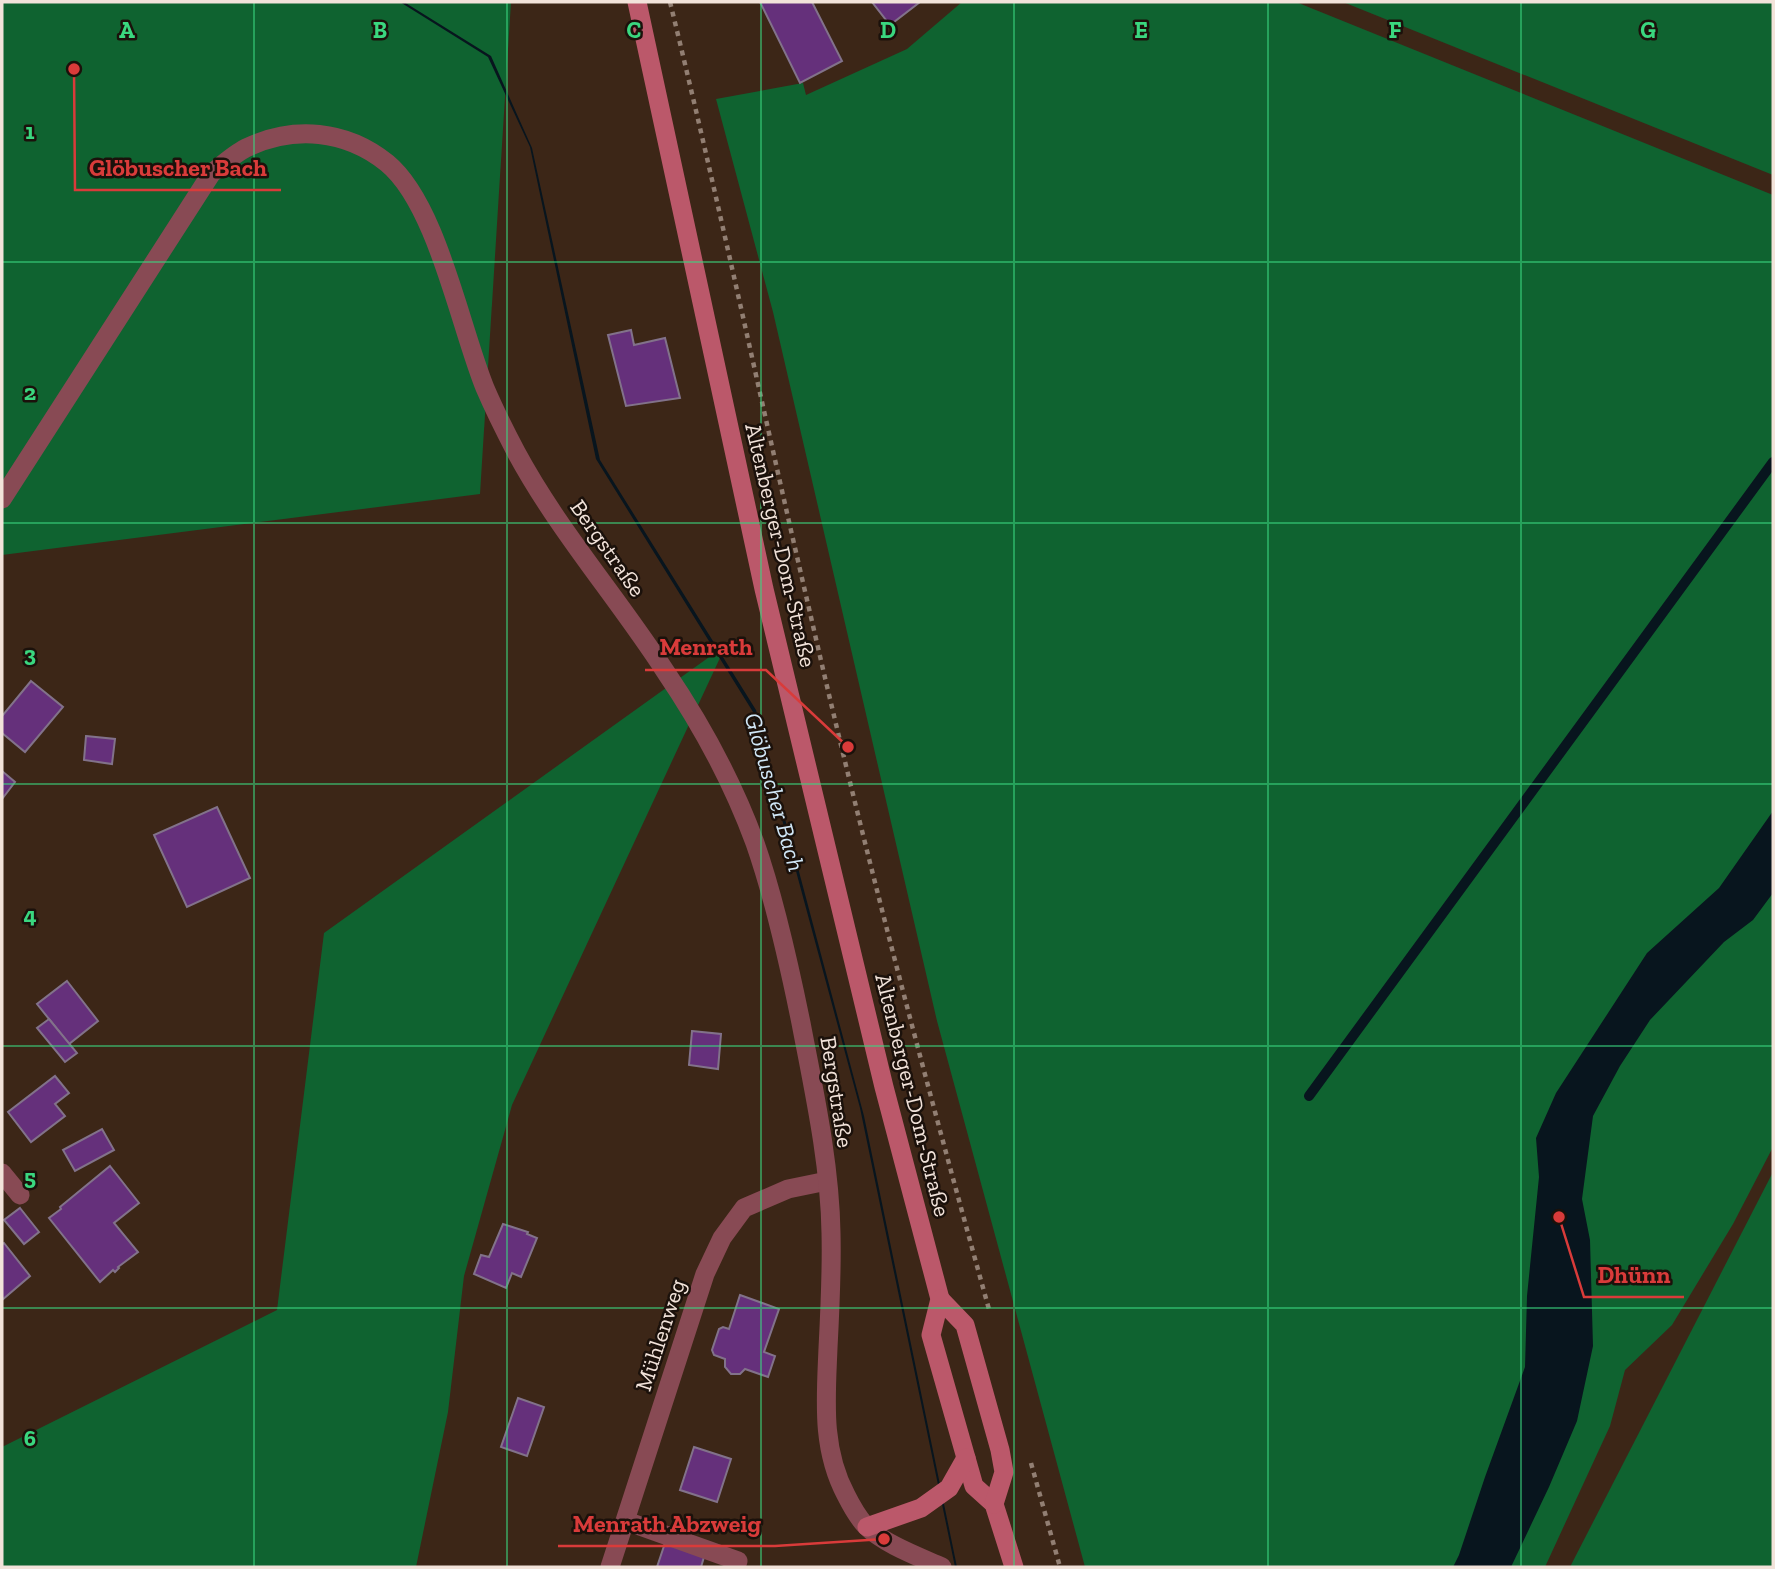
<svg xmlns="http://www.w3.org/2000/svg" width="1775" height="1569" font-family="'Zilla Slab',serif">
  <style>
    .green { fill: #0f6330 }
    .water { fill: #08151e }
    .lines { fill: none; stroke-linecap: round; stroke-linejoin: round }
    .stream { stroke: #08151e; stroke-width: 10 }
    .building { fill: #65307b; stroke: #82728a; stroke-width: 2 }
    .path { stroke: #927f73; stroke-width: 4.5; stroke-dasharray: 5 5; stroke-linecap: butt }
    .service { stroke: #884a54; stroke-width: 19 }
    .minor { stroke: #884a54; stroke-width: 19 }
    .tertiary { stroke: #884a54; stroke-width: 19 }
    .secondary { stroke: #bb586a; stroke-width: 19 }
    .grid { fill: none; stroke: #3ad77f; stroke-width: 2; stroke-opacity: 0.55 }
    .labels { text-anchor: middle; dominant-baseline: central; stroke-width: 5; stroke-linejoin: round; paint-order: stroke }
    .street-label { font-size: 23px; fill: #f2e3da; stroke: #1b110b }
    .water-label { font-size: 24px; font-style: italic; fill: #d1e7f7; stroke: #1b110b }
    .grid-label { font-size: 23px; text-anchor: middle; font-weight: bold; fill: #3ad77f; stroke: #1b110b; stroke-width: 5; stroke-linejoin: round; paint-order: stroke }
    .leader { fill: none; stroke: #d93b3a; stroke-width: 2.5 }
    .callout-dot { fill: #d93b3a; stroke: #1b110b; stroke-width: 2.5 }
    .callout-label { font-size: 24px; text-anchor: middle; font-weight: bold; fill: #d93b3a; stroke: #1b110b; stroke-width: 5; stroke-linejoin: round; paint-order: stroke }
  </style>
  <rect width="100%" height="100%" fill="#3c2617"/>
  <g class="green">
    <path d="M2 2H511L480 494 2 555Z"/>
    <path d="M962 2H1296L1773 195V1147L1733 1224 1672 1325 1625 1370 1610 1426 1545 1567H1085L937 1021 773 312 716 99 803 83 806 95 907 49Z"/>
    <path d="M1343 2H1773V175Z"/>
    <path d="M726 645 512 1105 464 1276 448 1412 416 1567H2V1447L277 1310 324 933Z"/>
    <path d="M1773 1172V1567H1570Z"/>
  </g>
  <g class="water">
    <path d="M400 2H404L491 56 532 148 600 460 756 710 864 1116 957 1567H955L860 1108 753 712 596 459 530 147 488 57Z"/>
    <path d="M1773 811V893L1753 920 1724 942 1650 1020 1620 1066 1593 1116 1582 1199 1590 1240 1593 1346 1577 1421 1549 1487 1511 1567H1453L1459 1555 1485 1477 1525 1367 1527 1296 1539 1177 1536 1138 1556 1093 1647 953 1719 888Z"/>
  </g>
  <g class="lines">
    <path class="stream" d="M1309 1096 1773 462"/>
  </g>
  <g class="building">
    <path d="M760 2H812L842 61 800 83Z"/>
    <path d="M872 2H920L890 25Z"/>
    <path d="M631 330 634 345 665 338 680 398 626 406 608 335Z"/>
    <path d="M31 681 63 707 25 752 2 733V716Z"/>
    <path d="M86 736 115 739 112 764 84 760Z"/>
    <path d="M2 771 15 782 2 799Z"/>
    <path d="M217 807 250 878 187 907 154 835Z"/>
    <path d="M67 981 98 1021 69 1044 37 1004Z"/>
    <path d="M49 1019 77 1053 65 1062 37 1028Z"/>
    <path d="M692 1031 721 1034 718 1069 689 1065Z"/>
    <path d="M55 1076 69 1093 55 1104 65 1116 31 1142 8 1112Z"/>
    <path d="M102 1129 114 1150 75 1171 63 1150Z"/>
    <path d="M110 1166 139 1203 114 1223 138 1252 118 1267 119 1268 115 1272 113 1270 100 1282 49 1218 61 1209 60 1207Z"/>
    <path d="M20 1208 39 1232 24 1244 4 1220Z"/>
    <path d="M503 1224 528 1232 527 1234 537 1238 521 1277 512 1273 506 1288 474 1274 481 1255 489 1257Z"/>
    <path d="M4 1243 30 1276 2 1300V1244Z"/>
    <path d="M740 1295 779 1309 764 1352 775 1356 768 1377 745 1369 740 1374H731L725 1367V1359L714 1355 712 1350 719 1329 723 1327 729 1329Z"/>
    <path d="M518 1398 544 1407 527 1456 501 1447Z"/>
    <path d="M694 1447 731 1459 717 1502 680 1490Z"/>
    <path d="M665 1543 704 1557 701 1567H657Z"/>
  </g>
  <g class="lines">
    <g class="path">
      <path d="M670 2C720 206 763 412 811 617 864 850 926 1082 990 1313"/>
      <path d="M1031 1463 1060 1567"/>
    </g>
    <path class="service" d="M626 1521 738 1561 736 1567"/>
    <g class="minor">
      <path d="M2 1173 20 1195"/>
      <path d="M610 1567 705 1274 722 1238 744 1208 788 1189 827 1181"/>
    </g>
    <path class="tertiary" d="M2 499 211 174C222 165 234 154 246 148 294 125 346 130 387 163 437 204 460 327 485 388 494 409 505 431 516 452 558 530 617 597 665 671 701 724 733 783 755 843 775 900 789 964 801 1023 814 1091 830 1164 831 1233 832 1271 830 1310 828 1348 826 1399 821 1448 846 1495 851 1505 857 1516 865 1525 884 1544 917 1556 942 1567"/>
    <g class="secondary">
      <path d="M637 2 764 589 884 1087 940 1299 931 1335 974 1486 994 1504 1014 1567"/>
      <path d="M940 1299 965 1325 1000 1450 1004 1472 994 1504"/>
      <path d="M867 1527 921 1508 949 1488 966 1458"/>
    </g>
  </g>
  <path class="grid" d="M254 2V1567M507 2V1567M761 2V1567M1014 2V1567M1268 2V1567M1521 2V1567M2 262H1773M2 523H1773M2 784H1773M2 1046H1773M2 1308H1773"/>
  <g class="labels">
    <g class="street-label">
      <text transform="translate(781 545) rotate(77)">Altenberger-Dom-Straße</text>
      <text transform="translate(608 548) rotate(55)">Bergstraße</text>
      <text transform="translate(837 1092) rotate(81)">Bergstraße</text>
      <text transform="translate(913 1095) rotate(76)">Altenberger-Dom-Straße</text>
      <text transform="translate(660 1335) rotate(-72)">Mühlenweg</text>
    </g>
    <g class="water-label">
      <text transform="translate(775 792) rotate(74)">Glöbuscher Bach</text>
    </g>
  </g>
  <g class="grid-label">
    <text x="127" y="38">A</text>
    <text x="380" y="38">B</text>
    <text x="634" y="38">C</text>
    <text x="888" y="38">D</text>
    <text x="1141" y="38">E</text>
    <text x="1395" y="38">F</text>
    <text x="1648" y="38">G</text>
    <text x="30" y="139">1</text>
    <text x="30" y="400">2</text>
    <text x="30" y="662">3</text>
    <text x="30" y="923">4</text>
    <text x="30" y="1185">5</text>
    <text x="30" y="1446">6</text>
  </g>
  <path class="leader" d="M74 69L75 190H281M848 747L766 670H645M1559 1217L1584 1297H1684M884 1539L775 1546H558"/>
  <g class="callout-dot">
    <circle cx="74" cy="69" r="7"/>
    <circle cx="848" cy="747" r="7"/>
    <circle cx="1559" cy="1217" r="7"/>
    <circle cx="884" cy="1539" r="7"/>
  </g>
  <g class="callout-label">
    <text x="178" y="176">Glöbuscher Bach</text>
    <text x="706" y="655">Menrath</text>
    <text x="1634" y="1283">Dhünn</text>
    <text x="667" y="1532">Menrath Abzweig</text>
  </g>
  <rect width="1775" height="1569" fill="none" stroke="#f2e3da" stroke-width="7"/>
</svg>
